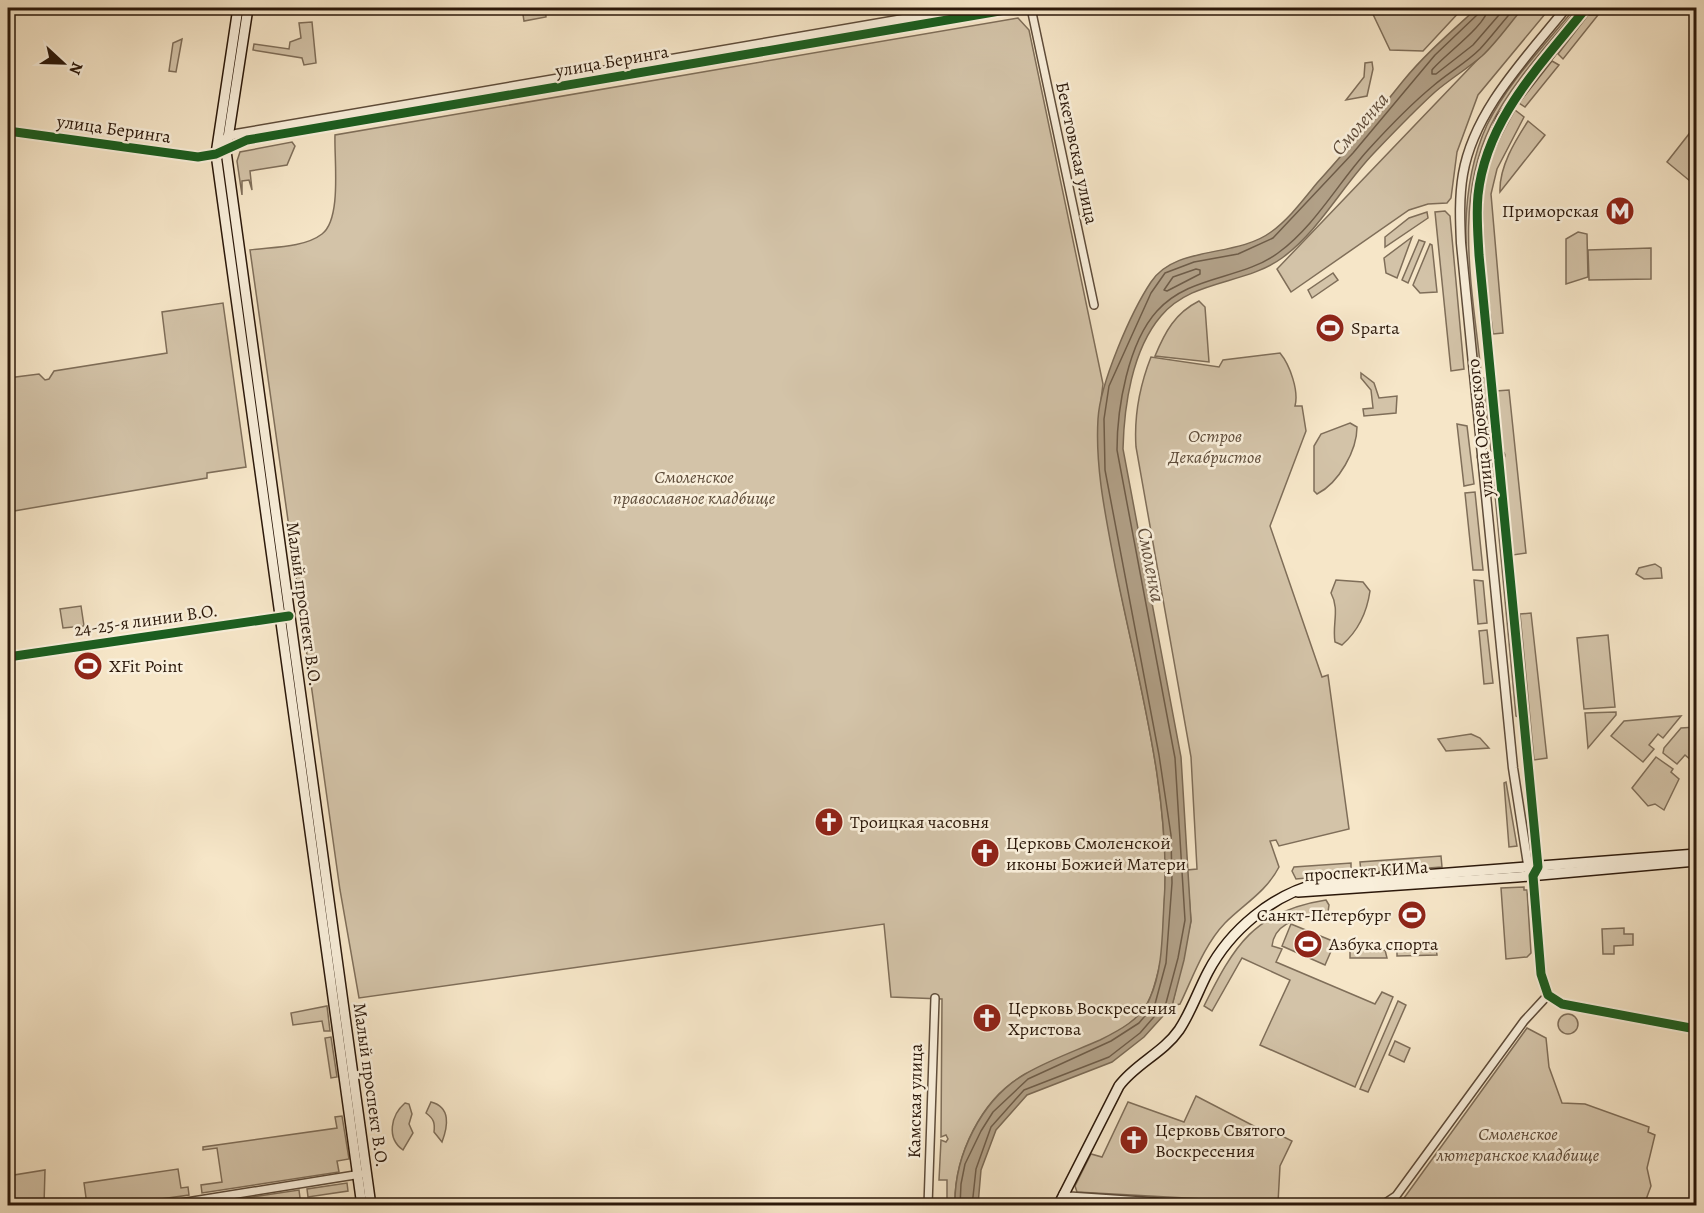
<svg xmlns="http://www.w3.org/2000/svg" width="1704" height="1213" font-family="Alegreya,serif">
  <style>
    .green { fill: #d3c3a8; stroke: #7f6e59; stroke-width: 1.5 }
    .water { fill: #b1a087; stroke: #7b6a55; stroke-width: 1.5 }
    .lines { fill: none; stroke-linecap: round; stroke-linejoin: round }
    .shore { stroke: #6e5c48; stroke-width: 1.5 }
    .minor-casing { stroke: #5e4c3a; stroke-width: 10 }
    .tertiary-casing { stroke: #5e4c3a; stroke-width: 11 }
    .secondary-casing { stroke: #2b180a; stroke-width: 12 }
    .minor { stroke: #f9efdb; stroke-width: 7 }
    .tertiary { stroke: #f9efdb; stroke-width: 8 }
    .secondary { stroke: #f9efdb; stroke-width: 9 }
    .cycleway-casing { stroke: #f9efdb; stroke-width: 13 }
    .cycleway { stroke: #1b5e20; stroke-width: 9 }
    .labels { text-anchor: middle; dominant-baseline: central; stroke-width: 5; stroke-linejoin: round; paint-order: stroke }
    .street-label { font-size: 18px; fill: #2b180a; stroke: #f9efdb }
    .poi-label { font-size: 18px; fill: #2b180a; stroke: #f9efdb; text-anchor: start }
    .park-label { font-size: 18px; font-style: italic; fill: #5d4b39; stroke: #f9efdb }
    .water-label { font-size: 20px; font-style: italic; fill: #614e3c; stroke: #f9efdb }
  </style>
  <rect width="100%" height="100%" fill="#f6e6c8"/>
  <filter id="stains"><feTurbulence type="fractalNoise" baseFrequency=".00333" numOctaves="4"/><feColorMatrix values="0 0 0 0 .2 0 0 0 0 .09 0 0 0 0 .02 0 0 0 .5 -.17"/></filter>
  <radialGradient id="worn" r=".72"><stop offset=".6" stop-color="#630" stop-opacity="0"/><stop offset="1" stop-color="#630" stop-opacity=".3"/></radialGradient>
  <g class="green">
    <path d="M522 8H545L546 17 524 21Z"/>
    <path d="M1370 8H1463L1423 51 1390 50Z"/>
    <path d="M1521 8H1550L1478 95 1457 152 1451 198 1447 203 1428 204 1409 210 1291 292 1277 269 1482 55Z"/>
    <path d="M1575 8H1578C1548 45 1512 82 1491 125 1453 202 1473 291 1481 372L1478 373C1470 291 1451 203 1487 125 1508 82 1545 45 1575 8Z"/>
    <path d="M1588 15H1598L1563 59 1558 54Z"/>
    <path d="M1018 18 1029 30 1103 384C1093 451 1105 513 1118 578 1139 686 1172 798 1164 909 1163 927 1164 947 1160 964 1155 984 1151 1005 1135 1019 1107 1044 1062 1056 1028 1073 981 1096 954 1157 955 1205H939V1202L947 1201V1180H939L941 1140 946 1142 948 1139 946 1135 941 1137 942 999 891 997 884 924 359 998 340 890 250 250C271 247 304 248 322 234 342 219 334 159 335 135Z"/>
    <path d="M312 22 316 63 304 65 302 58 253 50 254 44 289 49 290 42 301 38 299 23Z"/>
    <path d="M182 39 176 72 169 71 173 43Z"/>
    <path d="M1552 61 1559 65 1525 107 1519 103Z"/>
    <path d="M1372 62 1373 69 1367 96 1346 100 1364 77 1365 63Z"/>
    <path d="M1515 110 1524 117 1497 169 1491 194 1503 333 1493 334C1487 284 1476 232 1485 182 1489 157 1502 133 1515 110Z"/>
    <path d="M1528 121 1545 135 1500 192C1499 167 1515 141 1528 121Z"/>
    <path d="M1696 125V186L1667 162Z"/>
    <path d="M292 142 295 146 287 165 250 171 252 190 249 180 242 181V195L237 161 240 152Z"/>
    <path d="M1445 211 1450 216 1464 369 1451 371 1435 212Z"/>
    <path d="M1427 212 1428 218 1385 247V237L1409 218Z"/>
    <path d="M1578 232 1587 234 1588 277 1566 284V239Z"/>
    <path d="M1412 237 1397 278 1386 273 1384 258Z"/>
    <path d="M1419 240 1425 242 1408 283 1402 280Z"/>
    <path d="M1430 244 1432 245 1437 292 1420 293 1413 285Z"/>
    <path d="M1651 248V279L1589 280 1588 250Z"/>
    <path d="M1333 273 1338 280 1312 298 1308 290Z"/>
    <path d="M1199 301 1205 307 1209 362 1155 356C1165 332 1175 313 1199 301Z"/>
    <path d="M223 303 246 467 207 473V478L8 512V378L39 374 45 380 49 379 54 371 167 353 162 312Z"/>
    <path d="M1280 353C1290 365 1299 391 1295 406H1302L1306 431 1270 526 1322 677 1328 675 1349 829 1279 846 1276 840 1270 841 1279 867C1266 892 1244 904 1225 923 1204 945 1193 977 1180 1004L1172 1006 1191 921 1187 870 1197 869 1191 757 1136 447C1134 417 1140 385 1151 357L1219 367 1223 360Z"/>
    <path d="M1361 373 1374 383 1379 398 1397 396 1396 413 1364 416 1363 409 1373 408 1371 390 1361 378Z"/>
    <path d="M1482 378H1485L1493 448 1491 451Z"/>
    <path d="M1509 390 1526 553 1513 555 1496 391Z"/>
    <path d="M1350 423 1357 427C1357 450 1339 483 1317 494L1314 491V446L1321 434Z"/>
    <path d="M1457 424 1467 426 1474 484 1464 486Z"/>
    <path d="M1492 463 1495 465 1518 717 1516 716Z"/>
    <path d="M1475 492 1483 570H1473L1465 493Z"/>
    <path d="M1655 564 1661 568 1662 578 1644 579 1636 574 1639 568Z"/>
    <path d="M1336 580 1363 582 1370 591C1367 612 1358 631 1342 645L1335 642C1332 624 1340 610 1331 593Z"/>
    <path d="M1474 580 1483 581 1487 623 1478 624Z"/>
    <path d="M81 606 84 626 63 628 60 609Z"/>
    <path d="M1531 613 1547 758 1534 760 1520 614Z"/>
    <path d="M1487 630 1493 683 1484 684 1479 631Z"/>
    <path d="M1608 635 1615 707 1584 709 1577 638Z"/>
    <path d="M1616 712V715L1588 748 1585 713Z"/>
    <path d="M1681 716 1663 738 1658 734 1649 745 1654 749 1643 762 1611 736 1624 721Z"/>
    <path d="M1696 727V757L1692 761 1685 755 1677 764 1663 753 1664 748 1681 728Z"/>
    <path d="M1471 734 1480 738 1489 748 1446 751 1438 739Z"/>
    <path d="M1656 757 1673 769 1671 772 1679 779 1664 810 1655 804 1648 806 1632 788Z"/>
    <path d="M1506 782 1517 846 1509 847 1504 783Z"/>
    <path d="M1441 856 1442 867 1361 873 1360 862Z"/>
    <path d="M1351 863V874L1296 879 1292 871 1294 867Z"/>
    <path d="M1524 887V890H1527L1531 953 1527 957 1506 959 1501 888Z"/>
    <path d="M1326 900 1329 905 1328 912C1306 919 1275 918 1272 946L1282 949 1276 962 1375 1004 1382 992 1393 997 1355 1087 1260 1045 1290 980 1242 958 1212 1011 1204 1006C1234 946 1254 911 1326 900Z"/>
    <path d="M1291 924 1335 942 1325 965 1282 946Z"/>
    <path d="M1624 928V934H1633V945L1614 946V954H1603L1602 929Z"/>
    <path d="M1421 944 1436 948 1437 955 1397 956V950Z"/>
    <path d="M1385 950 1387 958H1350V951Z"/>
    <path d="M1398 1001 1406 1005 1368 1092 1360 1089Z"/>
    <path d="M327 1006 330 1031H324L322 1021 293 1025 291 1013Z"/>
    <circle cx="1568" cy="1024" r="10"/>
    <path d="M1527 1028 1546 1038 1549 1067 1562 1103 1585 1104 1649 1127 1648 1132 1655 1135 1647 1168 1651 1186 1644 1205H1399Z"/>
    <path d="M331 1037 337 1077 331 1078 325 1038Z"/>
    <path d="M1395 1041 1410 1048 1404 1062 1389 1055Z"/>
    <path d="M1196 1096 1275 1137H1284L1292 1141 1280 1166 1278 1203 1077 1192 1075 1186 1091 1154 1102 1157 1128 1102 1184 1122Z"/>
    <path d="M431 1102C451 1107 448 1126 442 1142L434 1132C435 1123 434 1119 426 1113Z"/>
    <path d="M405 1103 409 1104 412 1114 409 1124 413 1133 403 1150C386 1138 391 1115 405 1103Z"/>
    <path d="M342 1116 349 1159 337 1161 339 1172 202 1193 201 1185 222 1182 217 1148 203 1150V1147L337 1128 335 1117Z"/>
    <path d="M178 1169 181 1188 188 1187 189 1195 118 1205H87L84 1183Z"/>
    <path d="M45 1170 44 1205H8V1176Z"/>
    <path d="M347 1183 348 1191 308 1197 307 1189Z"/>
    <path d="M299 1190 300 1198 247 1205H200Z"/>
  </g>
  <path class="water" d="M1477 8H1523C1510 23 1497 42 1482 56 1467 69 1450 79 1435 92 1414 111 1394 132 1374 153 1342 186 1320 230 1282 258 1245 285 1192 279 1161 316 1132 350 1124 406 1123 449L1181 757 1191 921 1184 960 1172 1006 1144 1037 1112 1062 1027 1095 996 1130 981 1170 978 1205H955C954 1156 981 1100 1025 1074 1049 1060 1075 1051 1100 1040 1118 1031 1142 1019 1150 998 1163 969 1162 935 1164 903 1172 797 1136 672 1115 566 1106 518 1095 468 1098 419 1100 383 1131 312 1151 282 1175 245 1236 258 1271 232 1289 219 1303 200 1317 183 1347 150 1375 116 1403 81 1425 54 1452 31 1477 8Z"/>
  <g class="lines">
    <g class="shore">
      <path d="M1488 8C1487 25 1444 55 1432 70V74H1436L1473 45 1505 8"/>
      <path d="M1196 269 1200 270V274L1167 291 1164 290 1173 277Z"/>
      <path d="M960 1206 961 1184 965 1164 981 1131 993 1112 1028 1079 1111 1041 1139 1023 1155 1004 1166 963 1172 883 1171 835 1159 755 1105 470 1104 419 1109 386 1151 293 1165 273 1194 262 1238 254 1273 238 1353 153 1435 55 1478 14 1480 8"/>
      <path d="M972 1206 976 1169 991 1127 1024 1090 1109 1057 1140 1033 1166 1003 1178 958 1185 920 1175 758 1117 450C1117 408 1128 343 1157 311 1189 275 1241 280 1278 253 1315 226 1338 183 1368 150 1388 128 1410 105 1433 86 1448 73 1466 63 1480 49 1492 36 1503 21 1515 8"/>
    </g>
    <g class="minor-casing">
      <g id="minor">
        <path d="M1031 8 1094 305"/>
        <path d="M8 131 195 156 216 154"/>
        <path d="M8 657 284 617"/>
        <path d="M1533 876 1541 974 1548 995 1562 1004 1696 1029"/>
        <path d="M1063 1194 1069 1196 1216 1206"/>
        <path d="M162 1206 361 1174"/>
        <path d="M928 1206 935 998"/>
        <path d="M1381 1206 1396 1196 1524 1021 1548 995"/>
      </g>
    </g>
    <g class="tertiary-casing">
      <g id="tertiary">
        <path d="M216 154 247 140 1017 8"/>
        <path d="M216 154 227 137 236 134 967 8"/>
        <path d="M1482 457 1500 455"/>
        <path d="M1536 870 1538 867 1479 255 1478 196 1482 169 1501 118 1586 8"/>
        <path d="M1529 871 1513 768 1461 243C1460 221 1459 197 1463 174 1474 110 1527 57 1566 8"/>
      </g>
    </g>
    <g class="secondary-casing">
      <g id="secondary">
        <path d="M238 8 216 154 362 1206"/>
        <path d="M248 8 226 151 371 1206"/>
        <path d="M1298 892 1517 877 1696 861"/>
        <path d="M1058 1206 1119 1086C1135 1064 1163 1053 1179 1030 1191 1012 1198 991 1208 972 1230 930 1273 894 1320 883L1696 854"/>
      </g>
    </g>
    <use href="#minor" class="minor"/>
    <use href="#tertiary" class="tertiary"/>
    <use href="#secondary" class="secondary"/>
    <g class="cycleway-casing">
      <g id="cycleway">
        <path d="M1586 8C1541 65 1486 119 1478 195 1476 215 1478 235 1479 255L1538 867 1533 876 1541 974 1548 995 1562 1004 1696 1029"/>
        <path d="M8 131 198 157 216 154 247 140 1017 8"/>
        <path d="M8 657 289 616"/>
      </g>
    </g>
    <use href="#cycleway" class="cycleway"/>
  </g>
  <defs>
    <g id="metro-disc" transform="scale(1.5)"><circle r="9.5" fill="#8f2418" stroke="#f9efdb"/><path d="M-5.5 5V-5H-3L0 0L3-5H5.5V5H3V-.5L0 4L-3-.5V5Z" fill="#fff"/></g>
    <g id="stadium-disc" transform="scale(1.5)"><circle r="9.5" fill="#8f2418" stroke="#f9efdb"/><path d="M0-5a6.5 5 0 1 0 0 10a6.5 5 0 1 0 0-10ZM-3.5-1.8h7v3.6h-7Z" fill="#fff"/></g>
    <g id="church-disc" transform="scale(1.5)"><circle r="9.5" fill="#8f2418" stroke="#f9efdb"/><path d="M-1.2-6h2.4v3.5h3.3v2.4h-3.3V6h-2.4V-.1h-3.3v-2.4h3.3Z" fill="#fff"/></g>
  </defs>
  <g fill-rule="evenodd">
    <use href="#metro-disc" x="1620" y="211"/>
    <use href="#stadium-disc" x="1330" y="328"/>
    <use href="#stadium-disc" x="88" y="666"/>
    <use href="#church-disc" x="829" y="822"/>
    <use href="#church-disc" x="985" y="853"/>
    <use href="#stadium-disc" x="1412" y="915"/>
    <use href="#stadium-disc" x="1308" y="944"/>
    <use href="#church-disc" x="987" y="1018"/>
    <use href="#church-disc" x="1134" y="1140"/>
  </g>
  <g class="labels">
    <g class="street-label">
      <text transform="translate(612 61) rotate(-10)">улица Беринга</text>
      <text transform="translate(114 129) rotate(8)">улица Беринга</text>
      <text transform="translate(1077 153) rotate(78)">Бекетовская улица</text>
      <text transform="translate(1480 428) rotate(-96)">улица Одоевского</text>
      <text transform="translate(304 604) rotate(82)">Малый проспект В.О.</text>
      <text transform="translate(146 620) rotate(-8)">24-25-я линии В.О.</text>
      <text transform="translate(1366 871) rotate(-4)">проспект КИМа</text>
      <text transform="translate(371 1085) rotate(82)">Малый проспект В.О.</text>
      <text transform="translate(915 1101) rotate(-89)">Камская улица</text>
    </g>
    <g class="poi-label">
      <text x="1599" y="211" text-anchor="end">Приморская</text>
      <text x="1351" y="328">Sparta</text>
      <text x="109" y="666">XFit Point</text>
      <text x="850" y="822">Троицкая часовня</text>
      <text x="1006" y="843">Церковь Смоленской<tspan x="1006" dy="21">иконы Божией Матери</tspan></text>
      <text x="1391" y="915" text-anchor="end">Санкт-Петербург</text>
      <text x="1329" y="944">Азбука спорта</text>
      <text x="1008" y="1008">Церковь Воскресения<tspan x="1008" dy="21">Христова</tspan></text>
      <text x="1155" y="1130">Церковь Святого<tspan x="1155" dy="21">Воскресения</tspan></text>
    </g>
    <g class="park-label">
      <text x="1215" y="436">Остров<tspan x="1215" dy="21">Декабристов</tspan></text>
      <text x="694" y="477">Смоленское<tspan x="694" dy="21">православное кладбище</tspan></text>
      <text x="1518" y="1134">Смоленское<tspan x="1518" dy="21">лютеранское кладбище</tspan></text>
    </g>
    <g class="water-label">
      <text transform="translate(1360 124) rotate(-49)">Смоленка</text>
      <text transform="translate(1151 565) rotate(79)">Смоленка</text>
    </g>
  </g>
  <rect width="1704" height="1213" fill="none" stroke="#f6e6c8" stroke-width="30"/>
  <rect x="9" y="9" width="1686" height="1195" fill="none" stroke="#2b180a" stroke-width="3"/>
  <rect x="15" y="15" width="1674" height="1183" fill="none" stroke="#2b180a" stroke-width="1.5"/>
  <g transform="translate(63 63) rotate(112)" stroke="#f9efdb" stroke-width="4.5" paint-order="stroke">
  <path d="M0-4.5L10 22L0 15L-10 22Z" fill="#2b180a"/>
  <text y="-9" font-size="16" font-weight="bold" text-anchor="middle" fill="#2b180a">N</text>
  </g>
  <rect width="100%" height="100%" filter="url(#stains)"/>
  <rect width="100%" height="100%" fill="url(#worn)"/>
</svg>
